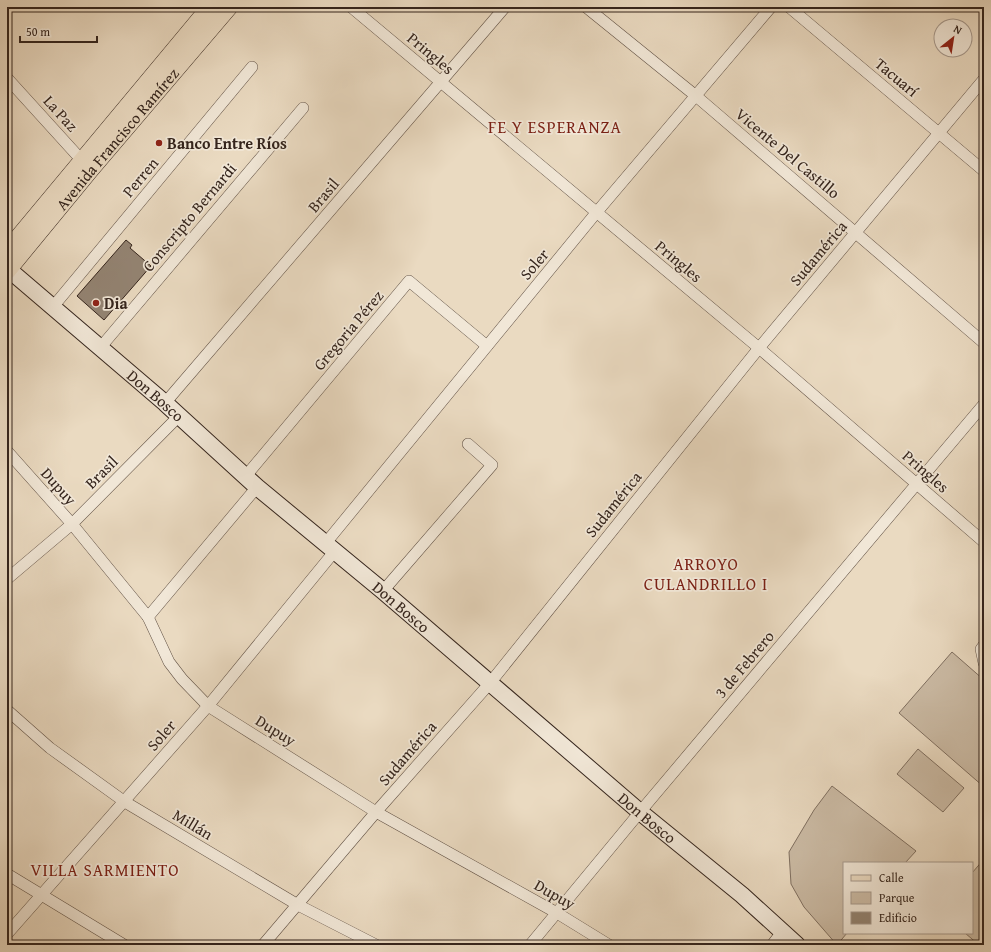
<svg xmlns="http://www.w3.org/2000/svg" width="991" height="952" font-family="'Gentium Book Plus',serif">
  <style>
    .green { fill: #cbbba5; stroke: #807061 }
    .building { fill: #938372; stroke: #35251d }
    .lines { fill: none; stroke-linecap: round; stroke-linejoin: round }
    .minor-casing { stroke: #625246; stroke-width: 12 }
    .secondary-casing { stroke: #35251d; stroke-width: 18 }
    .primary-casing { stroke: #35251d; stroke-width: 18 }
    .minor { stroke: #f1e7d7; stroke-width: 11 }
    .secondary { stroke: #f1e7d7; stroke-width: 16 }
    .primary { stroke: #eadac1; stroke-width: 17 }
    .poi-dot { fill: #8f2418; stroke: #f1e7d7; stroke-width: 1.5 }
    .labels { text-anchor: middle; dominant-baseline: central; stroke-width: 3.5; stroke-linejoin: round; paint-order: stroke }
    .street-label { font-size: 16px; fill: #35251d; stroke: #f1e7d7 }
    .poi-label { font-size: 16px; font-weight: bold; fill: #35251d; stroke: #f1e7d7; text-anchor: start }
    .neighbourhood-label { font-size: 17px; letter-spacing: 1px; fill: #7a1f14; stroke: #f1e7d7 }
  </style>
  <rect width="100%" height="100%" fill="#eadac1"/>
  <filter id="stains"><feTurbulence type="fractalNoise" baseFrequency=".005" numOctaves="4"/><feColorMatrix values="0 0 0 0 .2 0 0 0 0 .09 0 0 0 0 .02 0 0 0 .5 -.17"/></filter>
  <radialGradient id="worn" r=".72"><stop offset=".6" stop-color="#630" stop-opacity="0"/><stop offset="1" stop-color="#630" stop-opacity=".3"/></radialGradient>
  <g class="green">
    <path d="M952 652 984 680V787L899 713Z"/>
    <path d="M918 749 964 788 943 812 897 774Z"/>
    <path d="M832 786 916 851 905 863H844V933H847L837 945 804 907 791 884 789 852 814 810Z"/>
    <path d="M984 859V945H979L965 933H972V873Z"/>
  </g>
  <path class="building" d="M126 240 132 245 130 248 151 266 104 320 77 296Z"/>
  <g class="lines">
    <g class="minor-casing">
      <g id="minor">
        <path d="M351 7 759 348 984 542"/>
        <path d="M586 7 696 96 984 343"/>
        <path d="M789 7 984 171"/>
        <path d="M7 78 86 165"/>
        <path d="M52 308 252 67"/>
        <path d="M100 348 303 108"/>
        <path d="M165 403 505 7"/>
        <path d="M7 451 72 524 148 617 169 662 182 679 208 706 376 812 557 913 609 945"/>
        <path d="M245 477 409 281 487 346"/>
        <path d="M325 544 596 213 771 7"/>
        <path d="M7 579 72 524 179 416"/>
        <path d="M383 591 492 465 468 444"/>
        <path d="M148 617 257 487"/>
        <path d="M984 645 981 649 984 663"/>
        <path d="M7 710 50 748 125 802 298 905 376 945"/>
        <path d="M7 874 124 945"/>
        <path d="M7 934 208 706 334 552"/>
        <path d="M263 945 376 812 490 683 759 348 984 79"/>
        <path d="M530 945 640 812 984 404"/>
        <path d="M772 945 782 932"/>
      </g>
    </g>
    <g class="secondary-casing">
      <g id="secondary">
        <path id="s1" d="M7 268 165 403 257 487 383 591 640 812 742 895 797 945"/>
      </g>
    </g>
    <g class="primary-casing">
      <g id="primary">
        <path d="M7 251 210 7"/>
        <path id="s2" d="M7 271 90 170 229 7"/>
      </g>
    </g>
    <use href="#minor" class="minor"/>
    <use href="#secondary" class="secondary"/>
    <use href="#primary" class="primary"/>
  </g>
  <g class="poi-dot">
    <circle cx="159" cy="143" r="4"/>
    <circle cx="96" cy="303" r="4"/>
  </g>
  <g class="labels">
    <g class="street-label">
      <text transform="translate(431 53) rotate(40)">Pringles</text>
      <text transform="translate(897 77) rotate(40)">Tacuarí</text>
      <text transform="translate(61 113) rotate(48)">La Paz</text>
      <text stroke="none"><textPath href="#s2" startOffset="172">Avenida Francisco Ramírez</textPath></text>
      <text transform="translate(788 153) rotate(40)">Vicente Del Castillo</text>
      <text transform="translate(140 177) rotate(-50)">Perren</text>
      <text transform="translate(323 195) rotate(-50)">Brasil</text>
      <text transform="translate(189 217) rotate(-50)">Conscripto Bernardi</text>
      <text transform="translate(818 253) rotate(-50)">Sudamérica</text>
      <text transform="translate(679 261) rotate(40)">Pringles</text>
      <text transform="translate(534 264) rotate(-50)">Soler</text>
      <text transform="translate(348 330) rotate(-50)">Gregoria Pérez</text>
      <text stroke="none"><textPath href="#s1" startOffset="196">Don Bosco</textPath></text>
      <text transform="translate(926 471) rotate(41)">Pringles</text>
      <text transform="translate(101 472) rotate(-45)">Brasil</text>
      <text transform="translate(59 486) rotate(48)">Dupuy</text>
      <text transform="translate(613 504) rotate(-51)">Sudamérica</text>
      <text stroke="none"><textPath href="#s1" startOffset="520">Don Bosco</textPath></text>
      <text transform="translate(744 664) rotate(-50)">3 de Febrero</text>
      <text transform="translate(276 730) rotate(32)">Dupuy</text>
      <text transform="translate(161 735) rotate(-49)">Soler</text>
      <text transform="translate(407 753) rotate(-49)">Sudamérica</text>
      <text stroke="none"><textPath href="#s1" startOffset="844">Don Bosco</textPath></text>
      <text transform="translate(193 824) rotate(31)">Millán</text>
      <text transform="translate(555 894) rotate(30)">Dupuy</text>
    </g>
    <g class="poi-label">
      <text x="167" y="143">Banco Entre Ríos</text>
      <text x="104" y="303">Dia</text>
    </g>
    <g class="neighbourhood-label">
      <text x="555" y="126">FE Y ESPERANZA</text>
      <text x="706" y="563">ARROYO<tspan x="706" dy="20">CULANDRILLO I</tspan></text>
      <text x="105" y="869">VILLA SARMIENTO</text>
    </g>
  </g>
  <rect width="991" height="952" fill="none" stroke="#eadac1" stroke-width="24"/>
  <rect x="8" y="8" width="975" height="936" fill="none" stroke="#35251d" stroke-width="2"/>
  <rect x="12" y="12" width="967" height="928" fill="none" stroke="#35251d"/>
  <rect x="843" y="862" width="130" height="72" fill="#f1e7d7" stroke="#a6998d"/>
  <rect x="851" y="875" width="20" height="6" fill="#eadac1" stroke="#a6998d"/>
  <text x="879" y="882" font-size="12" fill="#35251d">Calle</text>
  <rect x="851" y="892" width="20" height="12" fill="#cbbba5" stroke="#a6998d"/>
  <text x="879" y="902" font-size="12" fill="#35251d">Parque</text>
  <rect x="851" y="912" width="20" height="12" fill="#938372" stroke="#a6998d"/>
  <text x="879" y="922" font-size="12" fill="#35251d">Edificio</text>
  <g transform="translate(953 38) rotate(30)"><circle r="19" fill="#f1e7d7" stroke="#a6998d"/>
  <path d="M0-3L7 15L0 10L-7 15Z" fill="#8f2418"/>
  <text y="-6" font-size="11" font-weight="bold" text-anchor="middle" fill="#35251d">N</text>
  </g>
  <path d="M20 36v6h77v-6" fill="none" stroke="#35251d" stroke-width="2"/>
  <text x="26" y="36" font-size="12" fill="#35251d" stroke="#f1e7d7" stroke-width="3" paint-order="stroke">50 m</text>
  <rect width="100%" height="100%" filter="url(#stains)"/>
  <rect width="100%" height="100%" fill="url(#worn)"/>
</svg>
